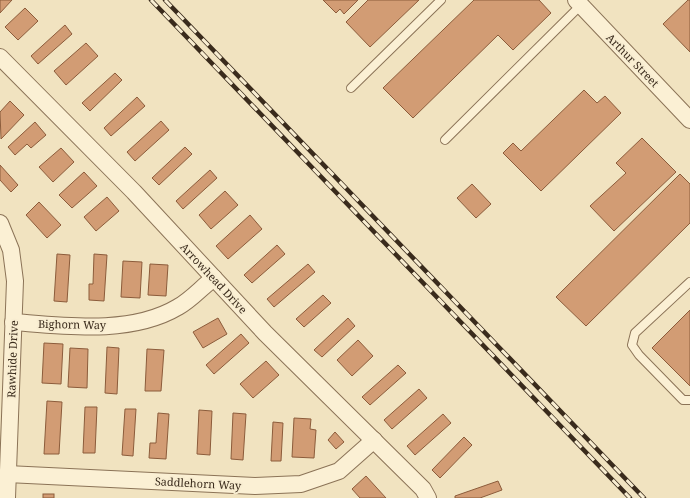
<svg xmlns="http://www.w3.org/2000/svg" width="690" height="498" font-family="'Noto Serif',serif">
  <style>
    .building { fill: #d29c74; stroke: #8c5c3b }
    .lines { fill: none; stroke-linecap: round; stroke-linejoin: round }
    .service-casing { stroke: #8b7357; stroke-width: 10 }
    .minor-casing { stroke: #8b7357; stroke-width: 18 }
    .service { stroke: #fbf0d4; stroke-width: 8 }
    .minor { stroke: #fbf0d4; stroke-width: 16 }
    .rail-casing { stroke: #3a2b1c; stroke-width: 4.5 }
    .rail { stroke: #f8edd1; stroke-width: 3; stroke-dasharray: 9; stroke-linecap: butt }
    .labels { text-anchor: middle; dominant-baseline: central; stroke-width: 4; stroke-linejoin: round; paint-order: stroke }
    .street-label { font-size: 11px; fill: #3a2b1c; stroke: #f8edd1 }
  </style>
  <rect width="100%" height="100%" fill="#f1e3c0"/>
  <g class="building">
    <path d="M0 0H12L0 13Z"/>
    <path d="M323 0H358L344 14 340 9 336 13Z"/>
    <path d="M368 0H419L370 47 346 22Z"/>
    <path d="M474 0H539L551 13 513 50 498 35 413 118 383 88Z"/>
    <path d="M688 0H690V52L663 24Z"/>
    <path d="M25 8 38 21 18 40 5 27Z"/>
    <path d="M65 25 72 34 38 64 31 56Z"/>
    <path d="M86 43 98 56 66 85 54 71Z"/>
    <path d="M115 73 122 80 90 111 82 103Z"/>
    <path d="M584 90 597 103 605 96 621 113 541 191 503 153 513 143 521 151Z"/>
    <path d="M137 97 145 106 111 136 104 128Z"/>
    <path d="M10 101 24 115 1 139 0 112Z"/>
    <path d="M161 121 169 130 135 161 127 152Z"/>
    <path d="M35 122 46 135 31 148 27 144 15 155 8 147Z"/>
    <path d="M642 138 676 172 614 231 590 206 626 173 616 163Z"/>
    <path d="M185 147 192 154 159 185 152 178Z"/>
    <path d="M61 148 74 162 53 182 39 167Z"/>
    <path d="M0 165 18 185 11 192 0 180Z"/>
    <path d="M210 170 217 178 183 209 176 201Z"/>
    <path d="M84 172 97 186 72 208 59 195Z"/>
    <path d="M680 174 690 184V223L586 326 556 297Z"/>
    <path d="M472 184 491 204 476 218 457 198Z"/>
    <path d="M225 191 238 205 211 229 199 215Z"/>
    <path d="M107 197 119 211 96 231 84 217Z"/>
    <path d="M39 202 61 225 47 238 26 215Z"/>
    <path d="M250 215 262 229 228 259 216 246Z"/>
    <path d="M277 245 285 254 252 283 244 275Z"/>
    <path d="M57 254 70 255 67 302 54 301Z"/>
    <path d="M94 254 107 255 104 301 89 300V284H93Z"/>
    <path d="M123 261 142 262 140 298 121 297Z"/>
    <path d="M150 264 168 265 166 296 148 295Z"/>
    <path d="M308 264 315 272 274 307 267 299Z"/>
    <path d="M323 295 331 303 304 327 296 319Z"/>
    <path d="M690 310V386L652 348Z"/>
    <path d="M218 318 227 334 203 348 193 332Z"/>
    <path d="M348 318 355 326 322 357 314 350Z"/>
    <path d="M241 334 249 343 214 374 206 365Z"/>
    <path d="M358 340 373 356 352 376 337 360Z"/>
    <path d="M44 343 63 344 61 384 42 383Z"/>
    <path d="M107 347 119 348 117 394 105 393Z"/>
    <path d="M70 348 88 349 87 388 68 387Z"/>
    <path d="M147 349 164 350 161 391H145Z"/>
    <path d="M266 361 279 375 253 398 240 384Z"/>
    <path d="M398 365 406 373 370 405 362 397Z"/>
    <path d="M419 389 427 398 392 429 384 420Z"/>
    <path d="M47 401 62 402 59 454H44Z"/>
    <path d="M85 407H97L95 453H83Z"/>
    <path d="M125 409H136L133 456 122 455Z"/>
    <path d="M199 410 212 411 210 455 197 454Z"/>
    <path d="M158 413 169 414 166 459 149 458 150 443H156Z"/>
    <path d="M233 413 246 414 243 460 231 459Z"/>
    <path d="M443 414 451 423 415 455 407 446Z"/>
    <path d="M294 418 311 419 310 429 316 430 314 458 292 457Z"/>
    <path d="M273 422 283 423 281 461H271Z"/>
    <path d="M335 432 344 442 336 449 328 440Z"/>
    <path d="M464 437 472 445 440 478 432 470Z"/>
    <path d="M366 476 386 498H360L352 489Z"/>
    <path d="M498 481 502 490 480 498H455V496Z"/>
    <rect x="43" y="494" width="11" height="4"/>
  </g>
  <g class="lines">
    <g class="service-casing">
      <g id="service">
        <path d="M351 88 441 0"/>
        <path d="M445 140 581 5"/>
        <path d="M690 282 635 333 632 345 639 355 683 400H690"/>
      </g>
    </g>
    <g class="minor-casing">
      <g id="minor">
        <path d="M576 0 690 120"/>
        <path d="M0 57 134 192 265 333 423 489 428 498"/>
        <path d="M0 223 11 250 15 281 7 498"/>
        <path d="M13 322C65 326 131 335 178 307 191 300 202 287 214 278"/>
        <path d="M7 474 255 486 301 484 339 471 374 440"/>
      </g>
    </g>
    <use href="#service" class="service"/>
    <use href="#minor" class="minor"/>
    <g class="rail-casing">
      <g id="rail">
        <path d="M151 0 630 498"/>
        <path d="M165 0 644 498"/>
      </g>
    </g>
    <use href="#rail" class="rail"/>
  </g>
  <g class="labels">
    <g class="street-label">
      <text transform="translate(633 60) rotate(46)">Arthur Street</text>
      <text transform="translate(214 278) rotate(47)">Arrowhead Drive</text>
      <text transform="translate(72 324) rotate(1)">Bighorn Way</text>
      <text transform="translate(12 359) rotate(-88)">Rawhide Drive</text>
      <text transform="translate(198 483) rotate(3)">Saddlehorn Way</text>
    </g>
  </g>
</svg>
